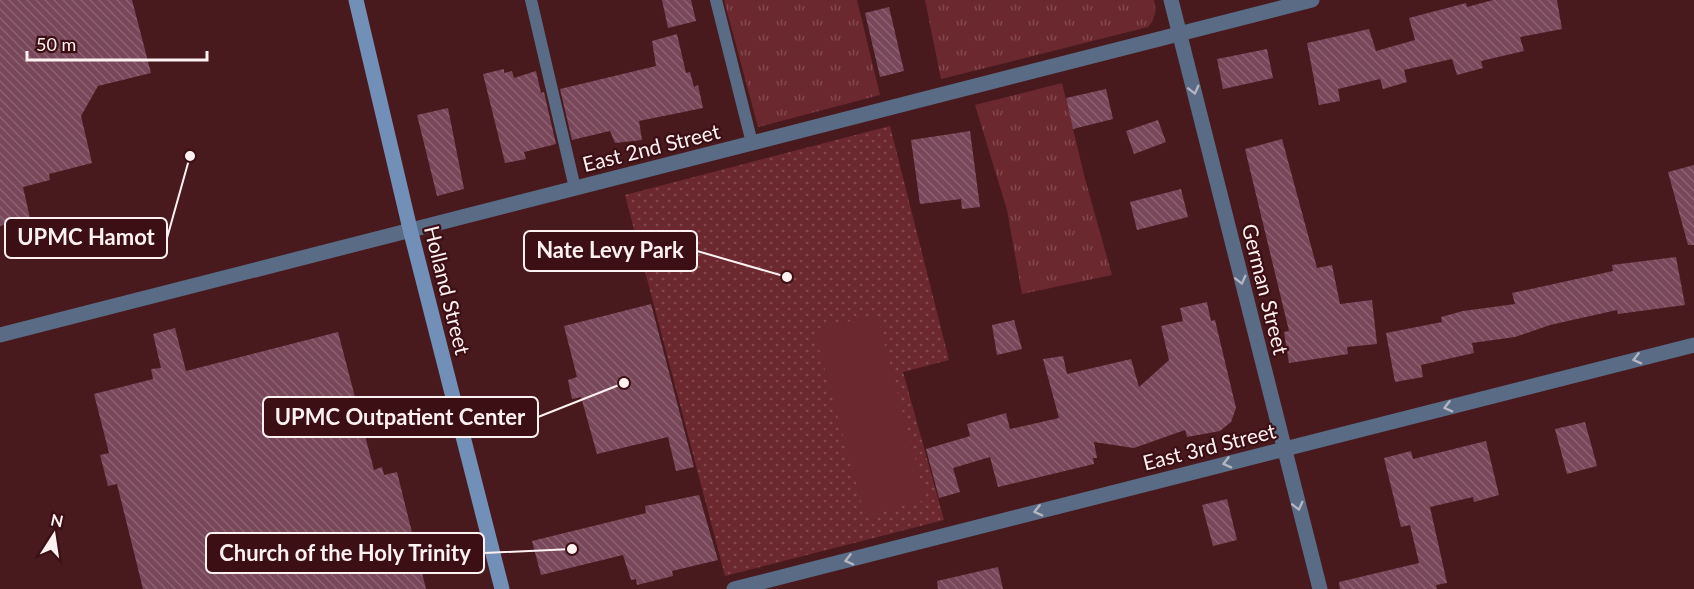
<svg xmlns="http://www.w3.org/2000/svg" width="1694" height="589" font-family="Lato,sans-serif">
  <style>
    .grass { fill: url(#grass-tufts) }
    .park { fill: url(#park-dots) }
    .pitch { fill: #6c282f }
    .building { fill: url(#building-back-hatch) }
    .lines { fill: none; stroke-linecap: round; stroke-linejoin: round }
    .lane { stroke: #596b85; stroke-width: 12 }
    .street { stroke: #596b85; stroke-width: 15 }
    .secondary { stroke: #728fb8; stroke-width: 15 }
    .oneway { stroke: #b4b5c0 }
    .labels { text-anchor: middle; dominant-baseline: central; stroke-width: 4.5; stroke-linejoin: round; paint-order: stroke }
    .street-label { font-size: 21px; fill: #fef1f1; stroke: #3c0f15 }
    .leader { fill: none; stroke: #fef1f1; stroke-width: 2 }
    .callout-dot { fill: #fef1f1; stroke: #3c0f15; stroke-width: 2 }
    .callout { fill: #3c0f15; stroke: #fef1f1; stroke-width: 2 }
    .callout-label { font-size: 22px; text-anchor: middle; font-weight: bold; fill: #fef1f1 }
  </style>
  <defs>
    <pattern id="grass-tufts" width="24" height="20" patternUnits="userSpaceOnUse" patternTransform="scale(1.5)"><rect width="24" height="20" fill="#6c282f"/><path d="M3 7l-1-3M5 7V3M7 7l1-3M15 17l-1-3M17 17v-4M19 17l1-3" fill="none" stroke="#82484e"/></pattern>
    <pattern id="park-dots" width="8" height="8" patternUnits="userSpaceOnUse" patternTransform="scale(1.5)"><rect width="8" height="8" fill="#6c282f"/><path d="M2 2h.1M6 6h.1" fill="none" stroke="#82484e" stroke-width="1.8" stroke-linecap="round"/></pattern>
    <pattern id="building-back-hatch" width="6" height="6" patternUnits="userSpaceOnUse" patternTransform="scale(1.5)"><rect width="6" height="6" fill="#784759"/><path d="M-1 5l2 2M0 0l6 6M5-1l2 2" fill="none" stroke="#8c6271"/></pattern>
  </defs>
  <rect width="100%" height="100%" fill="#481a1e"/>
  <g class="grass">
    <path d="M724 0H857L880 95 758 127Z"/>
    <path d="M925 0H1154C1157 11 1155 19 1148 27L941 79Z"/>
    <path d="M1062 83 1085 179 1112 275 1022 294 1007 210 975 105Z"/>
  </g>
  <path class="park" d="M890 126 949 360 903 372 944 520 725 576 625 195Z"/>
  <path class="pitch" d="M877 315 926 500 865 516 814 330Z"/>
  <g class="building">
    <path d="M0 0H132L151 73 98 86 81 116 92 163 49 174 50 180 23 187 30 218 0 226Z"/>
    <path d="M662 0H691L696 21 668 28Z"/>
    <path d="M1493 0H1557L1562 29 1520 37 1524 51 1481 61 1483 68 1457 75 1452 59 1404 70 1407 82 1383 89 1380 79 1338 89 1340 101 1319 105 1307 43 1369 29 1376 51 1415 40 1409 18 1466 3 1467 7Z"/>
    <path d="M889 7 904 71 880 77 865 13Z"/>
    <path d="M677 34 686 73 690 72 694 87 698 85 703 108 639 121 642 140 615 143 610 131 572 140 560 89 656 66 652 41Z"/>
    <path d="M1267 49 1273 78 1223 89 1217 59Z"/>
    <path d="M504 69V73L512 71 514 78 536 71 541 93 544 92 556 144 524 152 526 159 505 163 483 74Z"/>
    <path d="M1106 89 1113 119 1073 129 1066 98Z"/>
    <path d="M448 108 464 189 437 196 417 115Z"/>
    <path d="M1158 120 1166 142 1134 154 1126 131Z"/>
    <path d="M970 131 980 207 962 209 961 199 920 204 911 140Z"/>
    <path d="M1282 139 1317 268 1332 265 1340 304 1372 300 1377 344 1347 347 1348 354 1289 363 1284 332 1289 331 1245 149Z"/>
    <path d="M1694 165V245H1688L1668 172Z"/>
    <path d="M1181 189 1188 217 1137 230 1130 202Z"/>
    <path d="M1676 257 1685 305 1618 314 1617 310 1550 325 1515 337 1472 343 1474 353 1421 365 1423 377 1395 382 1386 333 1442 322 1441 317 1463 311 1515 304 1512 293 1613 271 1612 265Z"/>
    <path d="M1207 302 1211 321 1215 320 1236 408 1231 422 1220 431 1187 437 1185 430 1134 448 1094 442 1097 458H1093L1094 464 998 487 990 457 953 468 960 492 939 498 926 449 970 436 967 424 1006 413 1010 429 1059 418 1043 359 1063 356 1067 374 1131 359 1139 387 1169 360 1161 326 1183 321 1180 308Z"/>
    <path d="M651 304 694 467 676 471 668 437 597 454 581 397 572 399 568 380 577 377 564 326Z"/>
    <path d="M1014 320 1022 349 997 355 992 325Z"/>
    <path d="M175 328 186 371 338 332 374 470 382 467 384 475 397 472 426 589H143L117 484 108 486 100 455 109 453 94 394 153 379 151 369 161 368 153 334Z"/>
    <path d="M1585 422 1597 466 1567 474 1555 429Z"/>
    <path d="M1486 441 1499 495 1474 502 1473 497 1430 507 1447 583 1436 585 1437 589H1340L1339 582 1419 563 1410 525 1401 527 1384 458 1411 451 1413 459Z"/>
    <path d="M699 495 718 560 672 571 673 576 637 585 636 579 631 580 623 555 541 575 532 541 646 513 645 506Z"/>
    <path d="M1227 499 1237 540 1213 546 1202 505Z"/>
    <path d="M998 567 1003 589H938L937 581Z"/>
  </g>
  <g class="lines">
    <g class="lane">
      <path d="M531 0 575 188"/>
      <path d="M716 0 752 143"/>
    </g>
    <g class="street">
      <path d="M1171 0 1320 589"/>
      <path d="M0 335 1312 0"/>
      <path d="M734 589 1694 345"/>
    </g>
    <path class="secondary" d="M356 0 410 229 502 589"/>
  </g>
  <defs><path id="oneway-chevron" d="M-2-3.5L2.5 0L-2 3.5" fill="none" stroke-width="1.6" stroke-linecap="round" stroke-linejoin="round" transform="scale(1.5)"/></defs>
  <g class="oneway">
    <use href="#oneway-chevron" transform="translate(1194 90) rotate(76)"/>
    <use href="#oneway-chevron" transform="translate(1241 280) rotate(76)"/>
    <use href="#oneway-chevron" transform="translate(1637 359) rotate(166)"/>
    <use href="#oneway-chevron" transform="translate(1448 407) rotate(166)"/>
    <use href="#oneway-chevron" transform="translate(1227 463) rotate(166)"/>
    <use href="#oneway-chevron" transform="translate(1298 506) rotate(76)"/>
    <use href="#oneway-chevron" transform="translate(1038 511) rotate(166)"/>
    <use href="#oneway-chevron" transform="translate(849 560) rotate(166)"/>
  </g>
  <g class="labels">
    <g class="street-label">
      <text transform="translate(651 147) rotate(-14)">East 2nd Street</text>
      <text transform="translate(1266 289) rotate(76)">German Street</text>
      <text transform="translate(448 290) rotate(76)">Holland Street</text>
      <text transform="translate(1209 446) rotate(-14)">East 3rd Street</text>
    </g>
  </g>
  <path class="leader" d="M190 156L167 238M787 277L697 251M624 383L538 417M572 549L484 553"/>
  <g class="callout-dot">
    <circle cx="190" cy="156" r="6"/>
    <circle cx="787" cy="277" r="6"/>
    <circle cx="624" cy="383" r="6"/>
    <circle cx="572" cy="549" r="6"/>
  </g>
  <g class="callout">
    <rect x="5" y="218" width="162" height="40" rx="6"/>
    <rect x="524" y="231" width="173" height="40" rx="6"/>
    <rect x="263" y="397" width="275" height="40" rx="6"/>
    <rect x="206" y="533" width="278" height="40" rx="6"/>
  </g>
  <g class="callout-label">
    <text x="86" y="245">UPMC Hamot</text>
    <text x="610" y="258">Nate Levy Park</text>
    <text x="400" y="425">UPMC Outpatient Center</text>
    <text x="345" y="561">Church of the Holy Trinity</text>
  </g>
  <g transform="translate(54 535) rotate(12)" stroke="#3c0f15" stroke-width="4.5" paint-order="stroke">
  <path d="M0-4.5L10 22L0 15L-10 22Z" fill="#fef1f1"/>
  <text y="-9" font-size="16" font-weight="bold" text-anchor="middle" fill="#fef1f1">N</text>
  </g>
  <path d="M27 51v9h180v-9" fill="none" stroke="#fef1f1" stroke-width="3"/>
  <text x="36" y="51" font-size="18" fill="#fef1f1" stroke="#3c0f15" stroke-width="4.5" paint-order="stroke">50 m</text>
</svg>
